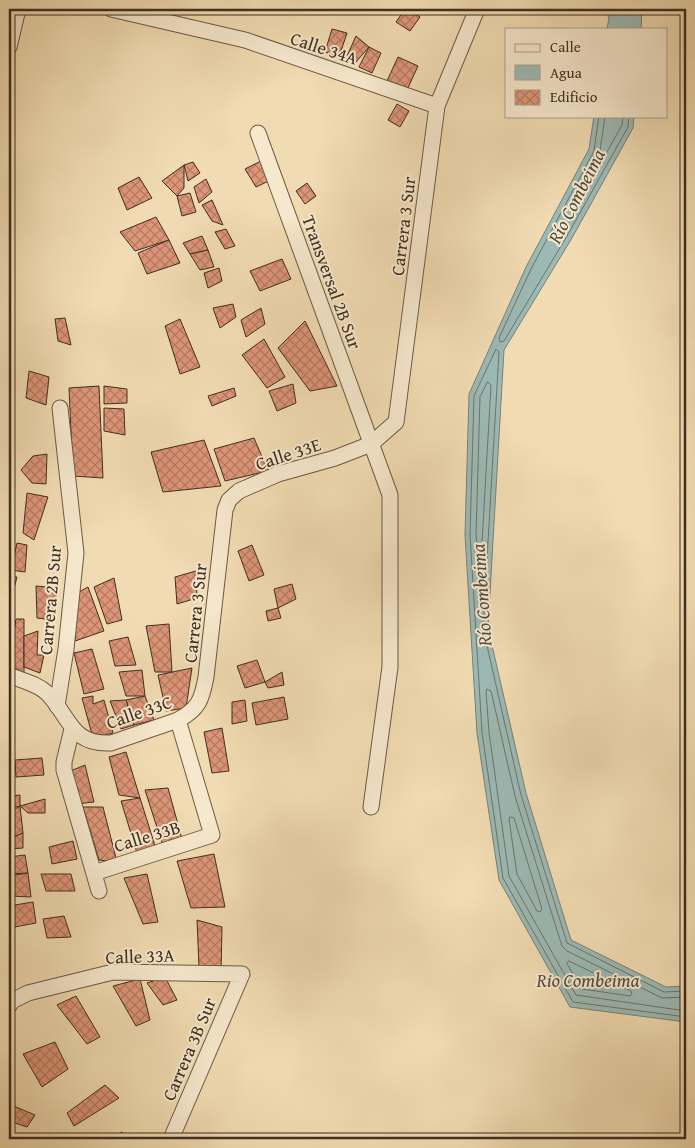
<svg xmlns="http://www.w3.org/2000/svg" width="695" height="1148" font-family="'Gentium Book Plus',serif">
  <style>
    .water { fill: #9cb9b4; stroke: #778279 }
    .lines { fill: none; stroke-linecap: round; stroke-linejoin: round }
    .shore { stroke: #6e746a; stroke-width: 1 }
    .building { fill: url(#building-cross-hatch); stroke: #3f2f20 }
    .street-casing { stroke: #6c5a44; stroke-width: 17 }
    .street { stroke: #f6e8cd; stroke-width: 15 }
    .labels { text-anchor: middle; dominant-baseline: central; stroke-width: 4; stroke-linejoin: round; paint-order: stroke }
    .street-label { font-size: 18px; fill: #3f2f20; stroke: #f6e8cd }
    .water-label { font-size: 19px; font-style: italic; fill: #524b3e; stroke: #f6e8cd }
  </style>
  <defs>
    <pattern id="building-cross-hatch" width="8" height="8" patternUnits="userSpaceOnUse" patternTransform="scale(1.25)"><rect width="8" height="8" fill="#de9578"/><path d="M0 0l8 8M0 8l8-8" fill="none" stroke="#b57a62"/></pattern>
  </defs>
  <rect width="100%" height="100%" fill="#f1dbb2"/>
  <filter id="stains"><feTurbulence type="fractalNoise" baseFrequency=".004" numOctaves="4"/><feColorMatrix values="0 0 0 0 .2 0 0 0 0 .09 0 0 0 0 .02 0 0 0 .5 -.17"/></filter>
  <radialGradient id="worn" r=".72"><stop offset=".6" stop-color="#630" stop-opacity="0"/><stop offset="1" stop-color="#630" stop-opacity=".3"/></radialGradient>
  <g class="water">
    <path d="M605 9H642L641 29H607L609 18Z"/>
    <path d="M594 116H634L633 128 572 238 504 350 488 628 526 793 571 940 666 987 686 986V1022L570 1007 499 880 477 733 465 535 469 394 526 267 589 149Z"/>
  </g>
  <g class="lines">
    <g class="shore">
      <path d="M599 116 594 151 531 269 499 338 500 342 504 341 567 236 628 127 629 116"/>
      <path d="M605 116 600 151 582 186 584 189 587 188 622 125 623 116"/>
      <path d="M488 382 491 385 482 543 479 546 477 544 476 535 480 397Z"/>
      <path d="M510 817 514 818 542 909 540 912 537 911 517 874 509 819Z"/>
      <path d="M569 961 631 991 632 994 630 996 582 989 567 964Z"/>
      <path d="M686 991 664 992 567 943 521 795 483 628 499 352 496 349 474 396 470 535 482 732 503 878 573 1002 686 1017"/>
      <path d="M686 997 662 998 567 951 562 946 515 796 491 691 487 689 486 692 489 732 509 876 576 995 686 1011"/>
    </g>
  </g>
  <g class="building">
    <path d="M405 9H408L420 17 410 31 396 22Z"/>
    <path d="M332 29 347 33 339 57 325 52Z"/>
    <path d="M356 36 369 47 355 63 347 56Z"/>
    <path d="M369 47 381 53 372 73 359 67Z"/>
    <path d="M398 57 418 66 407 90 387 81Z"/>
    <path d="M397 104 409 111 400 127 388 120Z"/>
    <path d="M263 160 273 179 256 187 245 169Z"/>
    <path d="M193 162 200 173 188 181 184 165Z"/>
    <path d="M184 165V188L177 196 162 181Z"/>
    <path d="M139 177 152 198 127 210 118 188Z"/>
    <path d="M206 179 212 192 199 203 194 187Z"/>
    <path d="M307 183 316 196 305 204 296 191Z"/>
    <path d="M190 193 196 212 182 216 177 196Z"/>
    <path d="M212 200 223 225 212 221 202 205Z"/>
    <path d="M156 217 169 240 135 251 120 232Z"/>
    <path d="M226 229 235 246 225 249 215 232Z"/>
    <path d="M202 236 208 250 190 254 183 243Z"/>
    <path d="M169 240 180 263 147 274 138 253Z"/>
    <path d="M208 250 214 267 200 270 190 254Z"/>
    <path d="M282 259 291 279 260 291 250 271Z"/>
    <path d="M219 268 222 281 208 288 204 273Z"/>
    <path d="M233 304 236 317 220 328 213 308Z"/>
    <path d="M261 308 265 324 246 337 241 320Z"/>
    <path d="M65 318 71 345 58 341 55 319Z"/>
    <path d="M180 319 200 367 180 374 165 326Z"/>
    <path d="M305 321 337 386 310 391 278 348Z"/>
    <path d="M264 339 285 377 267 388 242 355Z"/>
    <path d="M29 371 49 377 46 405 26 398Z"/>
    <path d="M293 384 296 403 277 411 269 391Z"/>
    <path d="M99 386 103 478 73 476 69 388Z"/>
    <path d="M104 386 127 389V403L104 404Z"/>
    <path d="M234 388 236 396 212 406 208 396Z"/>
    <path d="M104 408 124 409 125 435 104 431Z"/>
    <path d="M254 438 268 471 225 481 214 449Z"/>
    <path d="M204 440 221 486 163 492 151 452Z"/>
    <path d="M47 454 46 484 32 483 21 470 33 456Z"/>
    <path d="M9 467H12L9 489Z"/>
    <path d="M27 493 48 497 34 540 23 533Z"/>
    <path d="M17 543 27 545 25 572 11 570Z"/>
    <path d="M252 545 264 575 249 581 238 551Z"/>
    <path d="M196 571 197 598 177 604 175 577Z"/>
    <path d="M9 576 17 577 9 608Z"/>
    <path d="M114 578 122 620 107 624 94 587Z"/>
    <path d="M292 584 296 599 278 608 274 589Z"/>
    <path d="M36 586 57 588 53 620 37 618Z"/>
    <path d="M88 587 104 631 75 641 77 593Z"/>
    <path d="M278 608 281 618 268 621 266 611Z"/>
    <path d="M16 619H24V673L9 665Z"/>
    <path d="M169 624 172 672H155L146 626Z"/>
    <path d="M38 631 37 655H44L40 673 24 667V636Z"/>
    <path d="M128 637 136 665 115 666 109 641Z"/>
    <path d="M92 649 104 689 84 694 74 653Z"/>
    <path d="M257 660 265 682 245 688 237 666Z"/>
    <path d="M192 668 186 708 166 711 158 675Z"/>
    <path d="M142 670 145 696H126L119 672Z"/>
    <path d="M282 672 284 685 268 688 265 682Z"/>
    <path d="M93 696V704L104 700 113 733 93 738 82 698Z"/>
    <path d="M145 696 154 720 134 725 126 700Z"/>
    <path d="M284 697 288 719 256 725 252 703Z"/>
    <path d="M126 700 134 725 121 729 110 701Z"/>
    <path d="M245 700 247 721 232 724V702Z"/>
    <path d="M222 728 229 771 212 773 204 732Z"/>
    <path d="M126 752 140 798 119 795 109 757Z"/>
    <path d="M42 758 44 775 16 777 15 760Z"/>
    <path d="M85 765 94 802 76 804 68 772Z"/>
    <path d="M168 788 182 839 162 843 145 790Z"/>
    <path d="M20 795V806L9 809V796Z"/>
    <path d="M140 798 156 849 137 853 121 801Z"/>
    <path d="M45 799V813H28L20 806Z"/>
    <path d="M20 806 23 833 9 839V813Z"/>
    <path d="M83 807H103L117 862 99 860Z"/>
    <path d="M23 833V848L9 849V839Z"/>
    <path d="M73 841 77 859 52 864 49 847Z"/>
    <path d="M214 854 225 907 191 908 177 861Z"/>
    <path d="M25 855 28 873 9 874V857Z"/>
    <path d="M28 873 31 897 9 896V876Z"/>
    <path d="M41 874H71L75 891H46Z"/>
    <path d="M147 874 158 922 143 924 124 878Z"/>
    <path d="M33 902 36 923 9 928V906Z"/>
    <path d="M64 916 71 937 47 938 43 919Z"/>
    <path d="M197 920 222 927 221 973 199 967Z"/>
    <path d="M165 977 177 1000 163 1005 147 983Z"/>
    <path d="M140 979 150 1020 136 1026 113 986Z"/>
    <path d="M76 996 100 1037 87 1044 57 1005Z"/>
    <path d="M55 1042 68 1069 42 1087 23 1054Z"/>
    <path d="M105 1085 119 1098 74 1126 67 1113Z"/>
    <path d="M9 1104 35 1115 27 1127 9 1121Z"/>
    <path d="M122 1132 126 1139H111Z"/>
  </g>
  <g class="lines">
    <g class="street-casing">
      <g id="street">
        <path d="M111 9 245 40 437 106"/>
        <path d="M9 47 18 9"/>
        <path d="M258 133 390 495V667L371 807"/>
        <path d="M9 675C22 681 36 683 47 693 70 716 70 745 111 743L178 720C199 709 202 699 206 677L225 510 229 500 239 491 278 474 335 458 371 444 396 422 437 106 477 9"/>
        <path d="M57 706 66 649 76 553 60 408"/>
        <path d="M72 729 64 762V770L99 891"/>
        <path d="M94 873 212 835 178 720"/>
        <path d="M9 1006 12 1001 28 993 113 972 242 974 171 1139"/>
      </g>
    </g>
    <use href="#street" class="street"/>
  </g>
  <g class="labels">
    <g class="street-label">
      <text transform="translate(324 48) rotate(18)">Calle 34A</text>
      <text transform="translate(403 226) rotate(-83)">Carrera 3 Sur</text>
      <text transform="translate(332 282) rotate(70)">Transversal 2B Sur</text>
      <text transform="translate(288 454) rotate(-18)">Calle 33E</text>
      <text transform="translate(50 600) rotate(-85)">Carrera 2B Sur</text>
      <text transform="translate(195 613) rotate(-84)">Carrera 3 Sur</text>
      <text transform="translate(139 712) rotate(-19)">Calle 33C</text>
      <text transform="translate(147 836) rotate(-17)">Calle 33B</text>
      <text transform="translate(140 956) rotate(-2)">Calle 33A</text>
      <text transform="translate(189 1049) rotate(-67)">Carrera 3B Sur</text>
    </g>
    <g class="water-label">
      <text transform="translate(576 196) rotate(-63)">Río Combeima</text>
      <text transform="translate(481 595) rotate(-94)">Río Combeima</text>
      <text x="588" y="980">Rio Combeima</text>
    </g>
  </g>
  <rect width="695" height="1148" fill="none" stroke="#f1dbb2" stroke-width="30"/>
  <rect x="10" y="10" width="675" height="1128" fill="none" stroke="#3f2f20" stroke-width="2.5"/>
  <rect x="15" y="15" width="665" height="1118" fill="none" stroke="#3f2f20"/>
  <rect x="505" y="28" width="162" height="90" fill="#f6e8cd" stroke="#ad9e88"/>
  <rect x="515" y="44" width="25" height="8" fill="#f6e8cd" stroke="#ad9e88"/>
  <text x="550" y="52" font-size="15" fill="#3f2f20">Calle</text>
  <rect x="515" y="65" width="25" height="15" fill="#9cb9b4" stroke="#ad9e88"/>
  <text x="550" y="78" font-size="15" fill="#3f2f20">Agua</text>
  <rect x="515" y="90" width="25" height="15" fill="url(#building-cross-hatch)" stroke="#ad9e88"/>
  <text x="550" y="102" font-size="15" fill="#3f2f20">Edificio</text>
  <rect width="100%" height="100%" filter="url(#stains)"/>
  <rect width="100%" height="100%" fill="url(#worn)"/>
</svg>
